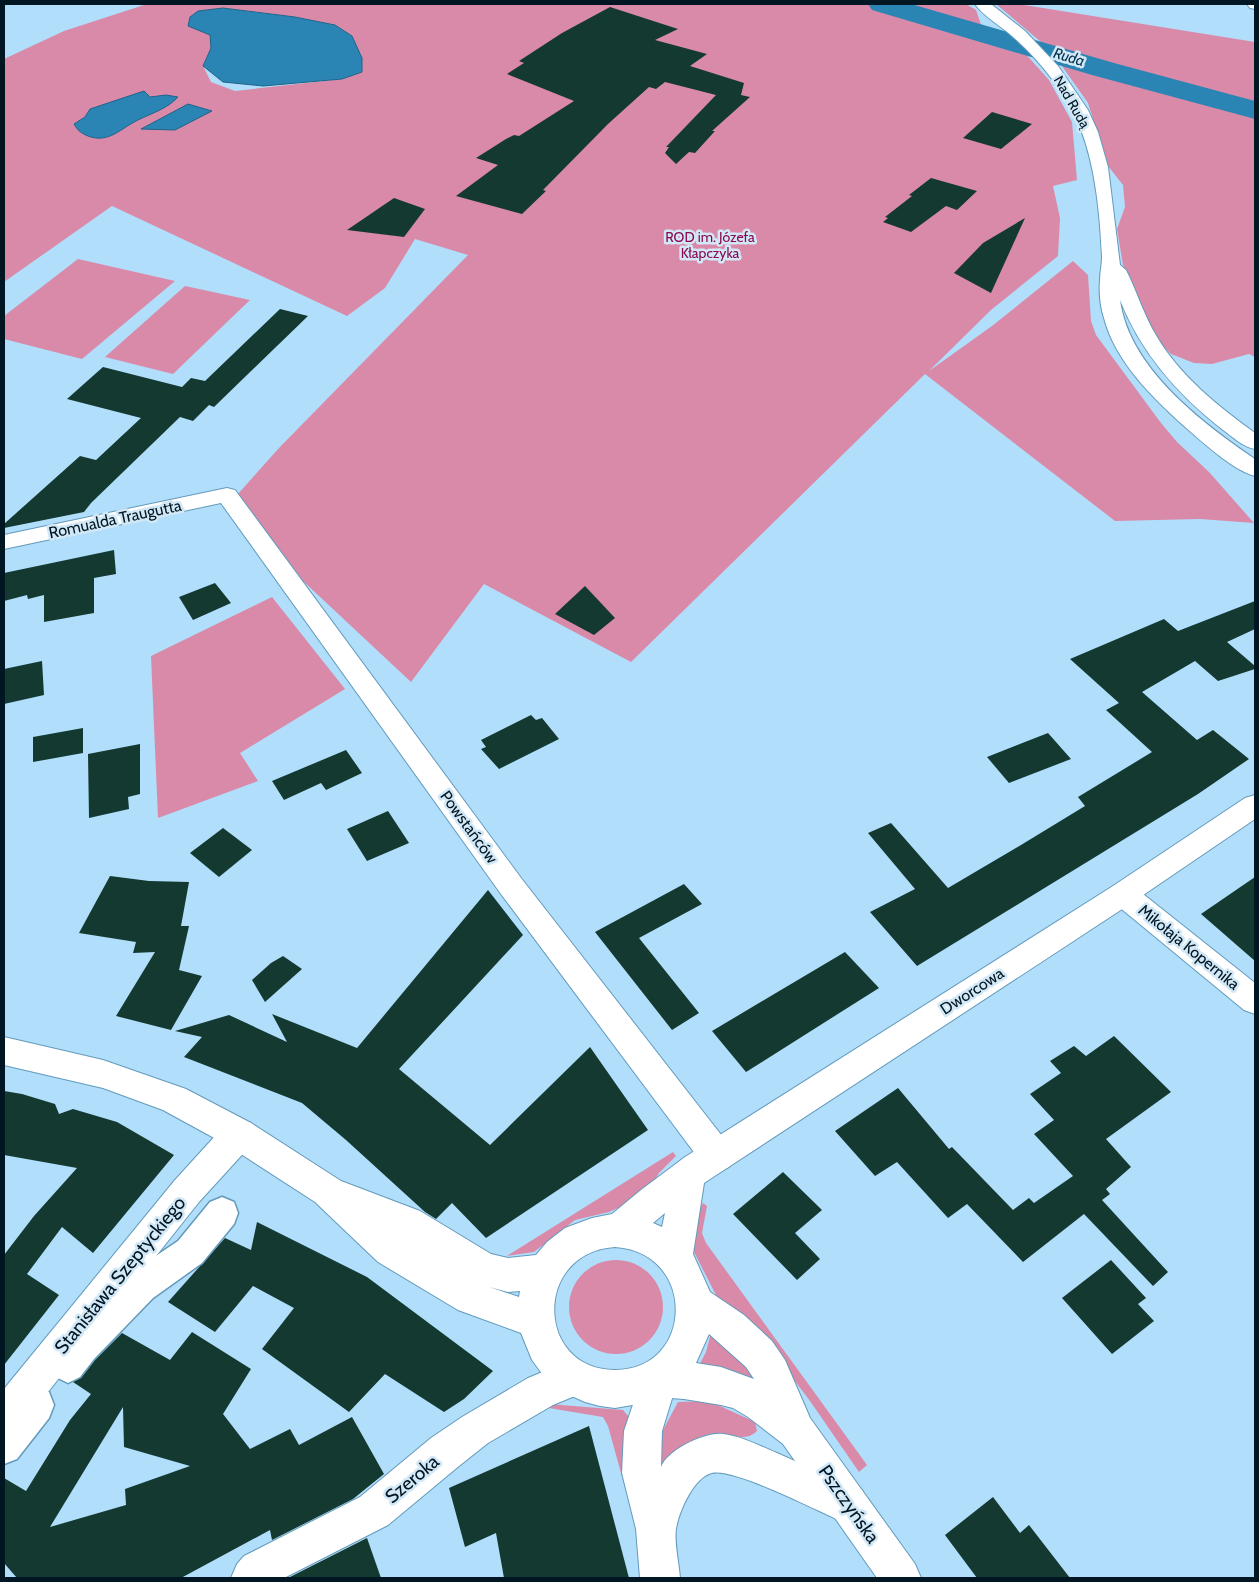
<svg xmlns="http://www.w3.org/2000/svg" width="1259" height="1582" font-family="Cabin,sans-serif">
  <style>
    .green { fill: #da8aa9; fill-rule: evenodd }
    .water { fill: #2b85b4; stroke: #1e6488 }
    .lines { fill: none; stroke-linecap: round; stroke-linejoin: round }
    .river { fill: #2b85b4; fill-rule: evenodd }
    .building { fill: #133931; fill-rule: evenodd }
    .pedestrian-casing { stroke: #629abb; stroke-width: 3 }
    .minor-casing { stroke: #629abb; stroke-width: 2 }
    .tertiary-casing { stroke: #629abb; stroke-width: 2 }
    .primary-casing { stroke: #629abb; stroke-width: 2 }
    .pedestrian { fill: #fff; fill-rule: evenodd }
    .minor { fill: #fff; fill-rule: evenodd }
    .tertiary { fill: #fff; fill-rule: evenodd }
    .primary { fill: #fff; fill-rule: evenodd }
    .labels { text-anchor: middle; dominant-baseline: central; stroke-width: 5; stroke-linejoin: round; paint-order: stroke }
    .far-street-label { font-size: 14px; fill: #011623; stroke: #d2e8f6 }
    .far-park-label { font-size: 14px; fill: #8b0850; stroke: #d2e8f6 }
    .far-water-label { font-size: 15px; font-style: italic; fill: #00324a; stroke: #d2e8f6 }
    .street-label { font-size: 16px; fill: #011623; stroke: #d2e8f6 }
    .near-street-label { font-size: 19px; fill: #011623; stroke: #d2e8f6 }
  </style>
  <rect width="100%" height="100%" fill="#b1defb"/>
  <g class="green">
    <path d="M147 4H966L976 10 986 39 1023 51 1049 80 1072 122 1077 180 1053 186 1060 218 1058 256 991 310 929 371 992 326 1073 261 1088 275 1091 321 1096 335 1161 423 1177 442 1209 472 1254 523 1200 519 1115 521 925 374 631 662 484 584 411 682 303 581 237 495 279 448 468 255 415 239 385 288 347 316 112 206 4 282V59L64 31ZM223 8 295 17 335 25 352 36 342 79 235 91 211 82 203 66 211 48 210 35Z"/>
    <path d="M996 4H1018L1255 42V357L1249 354 1212 364 1194 363 1171 354 1161 344 1140 306 1123 265 1117 229 1125 207 1123 185 1108 166 1088 103 1062 66 1041 42Z"/>
    <path d="M78 259 175 281 82 359 4 339V316Z"/>
    <path d="M185 286 250 300 173 374 105 357Z"/>
    <path d="M272 597 345 689 240 753 258 781 158 818 151 656Z"/>
    <path d="M673 1152 676 1156 659 1173 650 1188 634 1201 609 1212 575 1220 534 1252 507 1256Z"/>
    <path d="M703 1203 707 1206 702 1233 706 1243 867 1465 859 1472 810 1401 763 1339 720 1303 693 1250 697 1212Z"/>
    <circle cx="616" cy="1307" r="47"/>
    <path d="M711 1333 730 1344 764 1387 697 1369 706 1352Z"/>
    <path d="M709 1401 755 1422 757 1431C745 1443 731 1433 717 1433 693 1434 674 1455 659 1470L663 1430 678 1402Z"/>
    <path d="M549 1404 623 1410 629 1417V1491H626L608 1426 603 1417 549 1408Z"/>
  </g>
  <g class="water">
    <path d="M223 8 295 17 335 25 352 36 362 58V72L342 79 263 86 223 82 203 66 211 48 210 35 188 26 190 17 198 11Z"/>
    <path d="M144 91 150 97 166 95 178 97C167 109 152 113 138 120 121 128 109 144 88 136 81 133 78 131 74 124L85 117 90 109Z"/>
    <path d="M188 104 212 111 175 130 141 129Z"/>
  </g>
  <g class="lines">
    <path class="river" d="M868 4H911L1114 63 1255 101V119L1092 75 872 10Z"/>
  </g>
  <g class="building">
    <path d="M610 7 678 29 655 40 707 54 690 66 744 83 741 95 750 97 712 131H715L695 153 689 152 676 164 665 153 669 147H666L716 95 665 82 656 89 649 87 608 124 543 190 546 191 522 214 456 196 498 165 476 158 506 139 514 135 519 136 574 101 507 74 524 63 519 61 562 33Z"/>
    <path d="M992 112 1032 124 1001 149 963 138Z"/>
    <path d="M931 178 977 191 957 210 946 206 911 232 883 222 888 218 885 217 912 196 909 195Z"/>
    <path d="M394 198 425 209 404 237 347 230Z"/>
    <path d="M1025 218 991 293 954 273 983 243Z"/>
    <path d="M280 309 308 316 214 407 209 405 193 421 180 417 91 503 84 512 4 528V524L80 456 96 460 141 418 67 399 103 367 182 387 191 378 205 381Z"/>
    <path d="M114 550 116 574 94 578V613L44 622V595L28 599 27 595 4 601V573Z"/>
    <path d="M215 583 231 603 193 620 179 597Z"/>
    <path d="M585 586 615 618 594 635 555 614Z"/>
    <path d="M1255 601V629L1227 642 1255 666V669L1218 681 1195 661 1142 692 1197 740 1213 730 1249 759 1198 794 917 966 870 912 915 889 868 833 891 823 948 888 1021 845 1085 806 1078 797 1152 752 1106 710 1119 703 1070 659 1164 619 1178 631Z"/>
    <path d="M42 661 44 695 4 704V669Z"/>
    <path d="M531 715 536 720 542 718 559 739 499 769 481 749 486 747 481 740Z"/>
    <path d="M83 728V753L33 762V737Z"/>
    <path d="M1048 733 1071 759 1009 783 987 757Z"/>
    <path d="M140 744V794L128 797 129 809 89 818 88 754Z"/>
    <path d="M346 750 362 773 326 790 321 783 284 800 272 781Z"/>
    <path d="M388 811 409 843 367 861 347 829Z"/>
    <path d="M223 828 252 850 219 877 190 853Z"/>
    <path d="M110 876 149 881 189 882 181 926H189L179 970 202 976 171 1030 116 1016 155 952 133 953 136 942 79 933Z"/>
    <path d="M1255 877V961L1201 914Z"/>
    <path d="M684 884 702 904 639 938 699 1013 672 1030 595 932Z"/>
    <path d="M488 890 523 935 399 1069 490 1145 590 1047 648 1130 486 1238 452 1203 436 1219 425 1212 346 1140 302 1103 184 1057 202 1037 175 1031 229 1015 287 1042 272 1014 357 1048Z"/>
    <path d="M845 952 879 988 746 1072 712 1031Z"/>
    <path d="M283 956 302 969 265 1002 252 980 271 963Z"/>
    <path d="M1114 1036 1171 1092 1106 1139 1131 1167 1106 1189 1110 1194 1102 1200 1168 1272 1153 1286 1084 1214 1023 1262 967 1204 948 1218 897 1162 875 1176 835 1131 898 1088 949 1149 952 1147 1013 1210 1029 1198 1034 1203 1073 1176 1034 1134 1054 1120 1030 1094 1061 1073 1050 1061 1074 1046 1086 1056Z"/>
    <path d="M4 1091 22 1094 55 1104 59 1114 73 1109 117 1122 174 1155 93 1253 62 1227 27 1274 59 1295 4 1365V1255L34 1216 77 1168 4 1155Z"/>
    <path d="M783 1172 822 1210 795 1233 820 1259 797 1280 733 1214Z"/>
    <path d="M257 1222 367 1277 493 1371 464 1399 444 1412 385 1374 349 1412 262 1349 294 1308 253 1286 215 1332 168 1302 225 1238 251 1250Z"/>
    <path d="M1111 1260 1146 1298 1138 1304 1154 1321 1112 1354 1062 1298Z"/>
    <path d="M192 1332 251 1369 223 1414 250 1449 290 1429 299 1445 352 1417 384 1474 353 1499 272 1540 270 1530 181 1578H17L4 1563V1478L26 1491 70 1420 91 1394 73 1382 81 1378 95 1360 122 1333 170 1360ZM123 1407 124 1447 190 1466 125 1489 126 1505 50 1527Z"/>
    <path d="M589 1426 629 1578H504L496 1533 465 1547 449 1488Z"/>
    <path d="M993 1497 1020 1533 1029 1525 1070 1578H977L945 1535Z"/>
    <path d="M367 1538 381 1578H288Z"/>
  </g>
  <g class="lines">
    <g class="pedestrian-casing">
      <g id="pedestrian">
        <path d="M222 1197 234 1202 238 1213 234 1224 202 1263 153 1298 94 1359 80 1377 68 1383 56 1377 50 1365 56 1353 70 1335 129 1274 178 1241 210 1202Z"/>
        <path d="M36 1387 49 1392 54 1405 49 1418 17 1459 4 1464V1417L23 1392Z"/>
      </g>
    </g>
    <g class="minor-casing">
      <g id="minor">
        <path d="M1247 4H1255V9L1250 8Z"/>
        <path d="M227 488 235 490 521 878 729 1145 734 1156 729 1167 717 1171 705 1167 501 894 221 503 4 549V535Z"/>
        <path d="M1123 882 1133 886 1255 983V1014L1244 1010 1113 902 1108 894 1113 886Z"/>
        <path d="M239 1119 251 1123 256 1134 251 1145 199 1202 17 1431 4 1437V1389L175 1180 227 1123Z"/>
        <path d="M574 1359 587 1365 593 1378 587 1391 553 1405 488 1443 459 1466 388 1525 284 1578H231L237 1564 244 1556 360 1497 431 1438 462 1417 528 1378Z"/>
        <path d="M659 1360 672 1366 678 1379 662 1431 661 1467C668 1450 704 1432 723 1434 741 1436 760 1446 777 1453 805 1466 834 1478 862 1490L868 1504 862 1518 848 1524C821 1513 736 1468 712 1473 694 1477 679 1511 676 1529 674 1542 679 1564 680 1578H640L636 1529 622 1473 624 1431 646 1366Z"/>
      </g>
    </g>
    <g class="tertiary-casing">
      <path id="tertiary" d="M1255 795V819L1133 902 704 1183 693 1254 710 1292 744 1315 772 1341 785 1360 810 1418 915 1564 921 1578H877L783 1444 748 1417 733 1408 721 1405 684 1399 657 1397 638 1404 615 1408 600 1406 585 1402 565 1393 546 1379 532 1360 521 1333 458 1310 378 1262 315 1202 227 1145 163 1110 103 1088 4 1065V1037L103 1060 186 1089 251 1123 341 1181 420 1211 491 1254 508 1258 536 1255 547 1242 565 1228 592 1218 612 1214 641 1190 685 1157 1113 886 1245 798ZM665 1213 662 1227 653 1223ZM615 1247C697 1252 695 1370 615 1370 535 1370 533 1252 615 1247ZM489 1287 508 1292 520 1291 519 1297ZM709 1334 746 1367 754 1379 721 1367 696 1363Z"/>
    </g>
    <g class="primary-casing">
      <path id="primary" d="M975 4H991L1025 31 1058 66 1088 110 1098 132 1108 167 1120 265 1126 270C1137 292 1144 316 1157 337 1180 376 1219 407 1255 433V449C1243 447 1233 437 1223 430 1178 395 1141 353 1120 300 1129 368 1202 423 1255 459V476C1234 471 1201 441 1184 426 1152 397 1115 361 1104 318 1100 306 1099 292 1100 280 1100 272 1102 265 1102 257 1100 216 1096 169 1081 130 1066 94 1042 62 1012 36 1001 26 983 16 975 4Z"/>
    </g>
    <use href="#pedestrian" class="pedestrian"/>
    <use href="#minor" class="minor"/>
    <use href="#tertiary" class="tertiary"/>
    <use href="#primary" class="primary"/>
  </g>
  <g class="labels">
    <g class="far-street-label">
      <text transform="translate(1072 102) rotate(60)">Nad Rudą</text>
    </g>
    <g class="far-park-label">
      <text x="710" y="237">ROD im. Józefa<tspan x="710" dy="16">Kłapczyka</tspan></text>
    </g>
    <g class="far-water-label">
      <text transform="translate(1069 57) rotate(16)">Ruda</text>
    </g>
    <g class="street-label">
      <text transform="translate(115 519) rotate(-12)">Romualda Traugutta</text>
      <text transform="translate(469 827) rotate(54)">Powstańców</text>
      <text transform="translate(1189 947) rotate(39)">Mikołaja Kopernika</text>
      <text transform="translate(972 991) rotate(-33)">Dworcowa</text>
    </g>
    <g class="near-street-label">
      <text transform="translate(120 1275) rotate(-51)">Stanisława Szeptyckiego</text>
      <text transform="translate(412 1479) rotate(-40)">Szeroka</text>
      <text transform="translate(849 1504) rotate(55)">Pszczyńska</text>
    </g>
  </g>
  <rect width="1259" height="1582" fill="none" stroke="#011623" stroke-width="10"/>
</svg>
